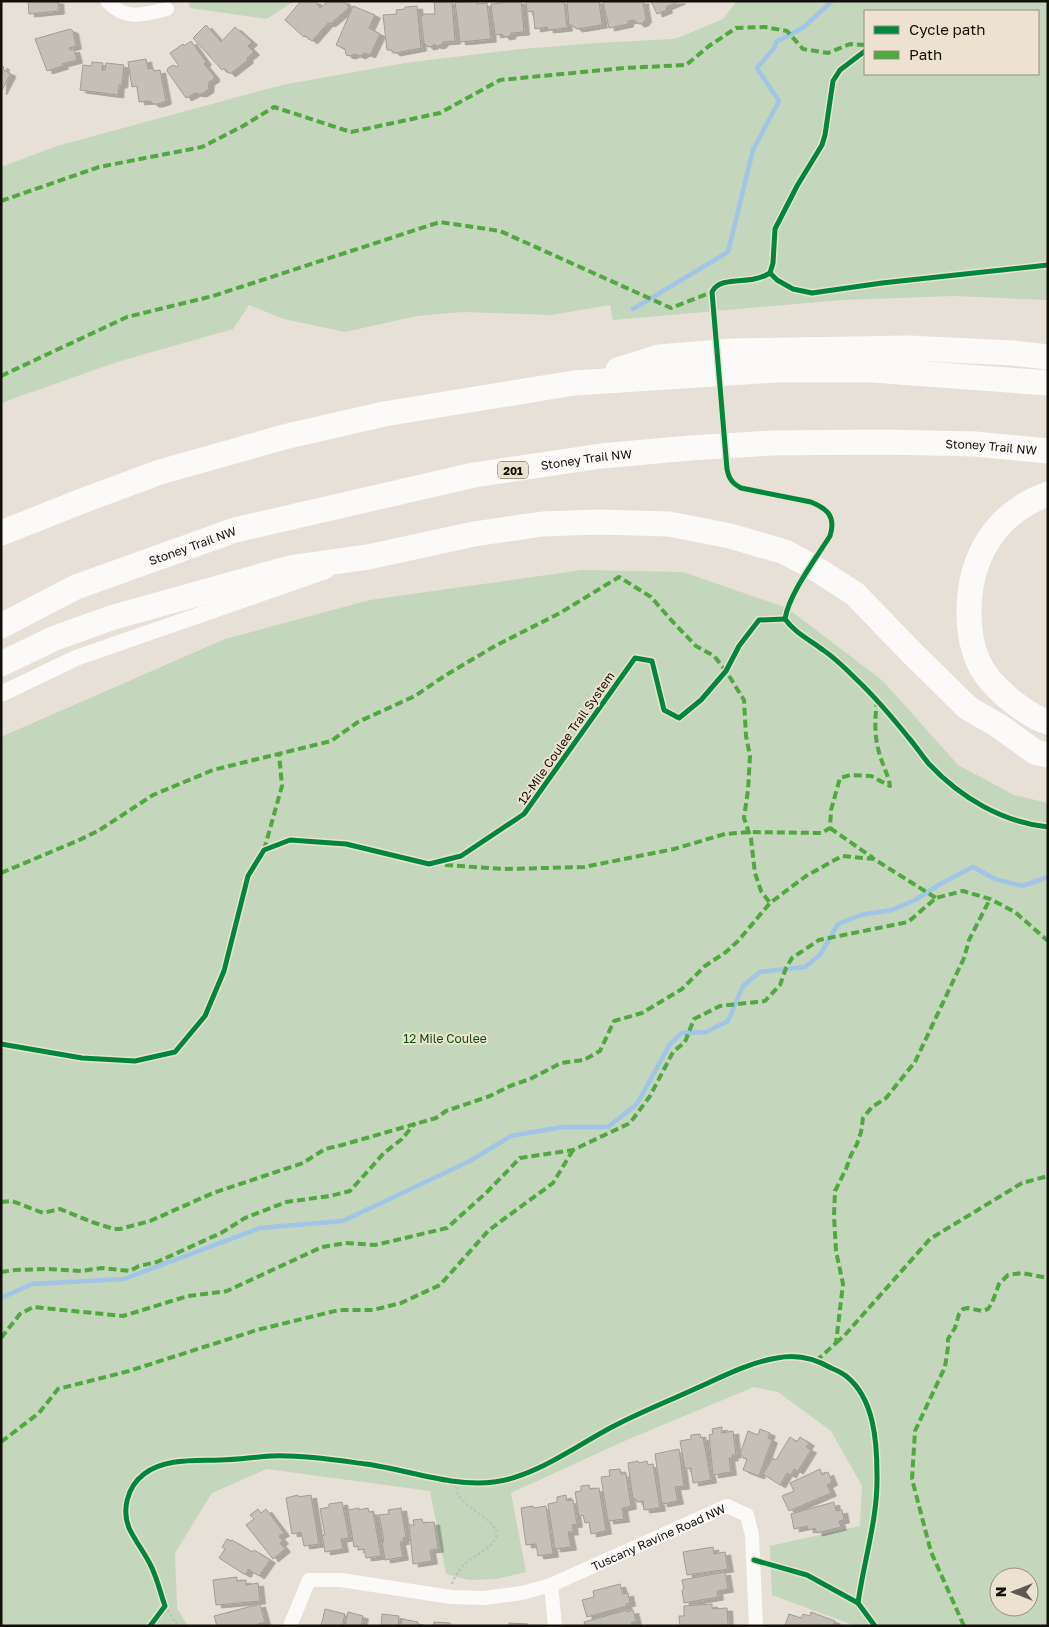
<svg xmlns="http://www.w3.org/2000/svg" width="1049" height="1627" font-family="'Golos Text',sans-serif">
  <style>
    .green { fill: #c4d6bc; fill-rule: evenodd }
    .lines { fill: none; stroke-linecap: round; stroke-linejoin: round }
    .stream { stroke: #a1c4e7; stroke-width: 4.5 }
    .building { fill: #c4c0b8; stroke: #a19d95; filter: url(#shadow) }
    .path { stroke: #c2c1bd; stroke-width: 2.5; stroke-dasharray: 2.5 2.5; stroke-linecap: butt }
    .minor { stroke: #fbfaf9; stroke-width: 14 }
    .tertiary { stroke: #fbfaf9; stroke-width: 16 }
    .motorway { stroke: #fbfaf9; stroke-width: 25 }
    .quiet { stroke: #51a841; stroke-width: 4; stroke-dasharray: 8 4; stroke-linecap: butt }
    .cycleway-casing { stroke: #ede2cf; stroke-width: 8 }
    .cycleway { stroke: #00873e; stroke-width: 5 }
    .labels { text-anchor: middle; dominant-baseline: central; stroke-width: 4; stroke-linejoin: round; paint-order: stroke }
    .shield { fill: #ede2cf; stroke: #544e44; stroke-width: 1 }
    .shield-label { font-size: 11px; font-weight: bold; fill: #130f09 }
    .street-label { font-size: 12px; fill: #130f09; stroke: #ede2cf }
    .park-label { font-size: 12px; fill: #035103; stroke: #ede2cf }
  </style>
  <defs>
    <filter id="shadow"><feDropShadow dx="5.5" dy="3" stdDeviation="0" flood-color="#0004"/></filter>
  </defs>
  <rect width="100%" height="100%" fill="#e6e0d6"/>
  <g class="green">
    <path d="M188 1H295L266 19 190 8Z"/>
    <path d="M737 1H1048V300L954 296 841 300 613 320 610 305 551 315 462 312 417 316 345 332 284 319 249 305 233 329 117 362 12 399 1 404V167L57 146 282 85 405 63 521 49 597 43 675 39 723 19ZM1038 11V74H865V11Z"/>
    <path d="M582 570 683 572 787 608 883 681 958 765 1014 795 1048 803V1626H856L772 1595 770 1546 860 1526 862 1486 831 1431 778 1392 754 1387 622 1442 511 1493 526 1572 497 1579 469 1580 446 1574 430 1491 267 1469 212 1493 175 1553 177 1608 188 1626H1V737L225 639 370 600ZM999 1577H1029V1607H999Z"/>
  </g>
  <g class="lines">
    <g class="stream">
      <path d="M633 309 728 252 753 150 779 101 757 68 775 47 776 42 804 27 832 1"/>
      <path d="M1 1298 32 1284 124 1279 260 1228 343 1221 470 1161 511 1136 562 1127H608L637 1104 670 1044 682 1033 706 1032 728 1021 743 986 760 972 805 967 820 955 838 924 861 915 892 910 915 900 942 883 973 867 995 879 1022 886 1048 877"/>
    </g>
  </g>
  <g class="building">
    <path d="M28 1H58L59 11 29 14Z"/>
    <path d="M301 1H315L320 8 328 1H344L349 8 330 24 328 23 312 41 305 36 304 37 285 20Z"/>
    <path d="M434 1H452L455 41 443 42 441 45 436 46 434 44 433 46 428 47 424 43 421 18 424 14H435Z"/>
    <path d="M477 1V4L487 3 491 39 460 42 455 2Z"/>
    <path d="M521 1 524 32 511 33 510 36 504 37 502 34 495 35 491 4 502 3 504 1Z"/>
    <path d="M526 1H564L567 28 548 30 547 27 535 29 533 11 527 12Z"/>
    <path d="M567 1H599L602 25 577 29 572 25H569Z"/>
    <path d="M603 1H644L643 3 646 19 643 23 639 24 634 20 628 21V24L609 28Z"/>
    <path d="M651 1H680L666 7 667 10 657 14Z"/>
    <path d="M353 6 375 15 369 28 380 34 370 55 365 53 360 56 355 54 350 56 346 55 345 49 336 45Z"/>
    <path d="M417 6 421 48 395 53 391 50H387L383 15 397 14 396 10 405 9V7Z"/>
    <path d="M206 25 221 42 235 27 252 42 248 46 254 52 247 58 248 60 230 74 224 68 222 70 193 38Z"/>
    <path d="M70 29 73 31 76 46 69 48 70 50 74 49 77 60 62 64 63 66 47 71 35 39Z"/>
    <path d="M191 41 206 62 204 64 214 76V79L209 82 208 90 201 94 194 93V94L186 98 167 71 168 68 173 65 178 67 179 66 170 53 183 44 184 46Z"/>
    <path d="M146 59 148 69 153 68 154 71 160 70 166 101 158 104H153L150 101 139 102 137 86 132 87 128 62Z"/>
    <path d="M92 62 103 63 102 70H105L106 63 124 65 122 85H119L118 95 80 90 83 65 91 66Z"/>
    <path d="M1 65 4 67 3 70 10 73V75L1 92Z"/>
    <path d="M722 1427V1433L733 1431 736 1455H732L733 1458H729L731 1472 713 1475 709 1435 713 1434 712 1429Z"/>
    <path d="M760 1429 770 1433 768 1438 772 1440 759 1476 743 1470 747 1459 743 1458V1456L740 1454 748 1431 758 1435Z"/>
    <path d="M700 1434 701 1438 703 1437 711 1480 693 1483 691 1468 685 1469 680 1441 691 1439V1435Z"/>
    <path d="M790 1437 797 1442 800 1437 809 1443 806 1447 811 1450 798 1471 794 1469 791 1475 787 1473 780 1485 763 1474 773 1458 776 1460Z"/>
    <path d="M679 1449 684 1486 675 1487 678 1501 662 1504 655 1454Z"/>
    <path d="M638 1461 639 1463 647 1461 648 1465 653 1464 660 1508 644 1510 643 1501 637 1502 636 1499H633L628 1463Z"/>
    <path d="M620 1469 621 1474H626L631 1506 622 1508 624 1519 608 1521 601 1477 610 1476 609 1470Z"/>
    <path d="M820 1469 822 1475 828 1472 832 1482 827 1485 831 1493 789 1511 782 1496 794 1491 790 1483Z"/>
    <path d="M589 1485 590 1489 599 1488 606 1531 591 1534 589 1522 585 1523 583 1515 579 1516 575 1492 581 1491V1486Z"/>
    <path d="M298 1495V1497L311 1495 319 1544 304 1546 301 1532 292 1534 286 1498Z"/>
    <path d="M566 1495 567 1501 573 1500 577 1524 572 1525 573 1532H568L571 1547 555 1549 548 1504 557 1502V1497Z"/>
    <path d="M342 1502 349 1538 341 1539 343 1549 325 1552 322 1536 325 1535 320 1509 329 1507V1504Z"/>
    <path d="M834 1502 836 1511 842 1510 844 1520 839 1521 841 1527 817 1533 815 1528 808 1530 807 1526 794 1529 791 1514Z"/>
    <path d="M533 1506V1508L546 1506 553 1554 538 1556 536 1544 526 1545 521 1508Z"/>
    <path d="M359 1508V1510L368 1508 369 1512H373L381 1556 366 1558 364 1549 358 1550V1546L354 1547 348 1510Z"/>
    <path d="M401 1508 406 1537 403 1538 404 1541 400 1542 403 1557 385 1560 382 1542H384L379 1515 389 1514 388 1510Z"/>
    <path d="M258 1509 261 1513 266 1509 284 1533 279 1536 283 1541 280 1543 285 1549 273 1559 246 1525 254 1519 250 1515Z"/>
    <path d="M422 1519 423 1523 434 1522 438 1549 430 1550 432 1561 413 1564 409 1525H414L413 1520Z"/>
    <path d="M227 1539 231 1541 232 1540 252 1552 254 1550 270 1560 259 1576 248 1569 246 1574H244L219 1558 225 1549 222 1547Z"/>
    <path d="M713 1547 714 1554 725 1552 728 1569 687 1575 683 1552Z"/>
    <path d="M725 1572 728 1589 717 1591 718 1597 684 1603 682 1590 684 1589 682 1580Z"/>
    <path d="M237 1577V1581L246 1580V1585L258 1583 260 1601 216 1605 213 1580Z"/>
    <path d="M620 1584 623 1594 628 1593 630 1603 626 1604 627 1606 587 1617 582 1600 594 1597 593 1591Z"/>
    <path d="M260 1604 265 1622 252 1626H217L214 1616Z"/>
    <path d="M712 1604V1609L727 1608 728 1625 680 1626 679 1616H684V1606Z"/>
    <path d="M325 1609 345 1614 342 1626H321Z"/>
    <path d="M627 1610V1612L633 1610 636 1621 631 1623 632 1626H585L584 1622Z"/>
    <path d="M348 1612 363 1616 361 1626H345Z"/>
    <path d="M811 1612 835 1621 833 1626H785L789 1614 801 1618 803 1614 810 1616Z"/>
    <path d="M382 1614 399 1616 398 1626H381Z"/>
    <path d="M402 1619 418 1622 417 1626H401Z"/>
    <path d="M434 1622 450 1623V1626H434Z"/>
    <path d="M509 1623 528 1624 527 1626H509Z"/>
  </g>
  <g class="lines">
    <g class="path">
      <path d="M452 1584C454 1578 458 1571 462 1567 479 1549 518 1540 481 1515 469 1506 455 1499 456 1482"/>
      <path d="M165 1606 178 1626"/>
    </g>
    <g class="minor">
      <path d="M107 1C126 22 144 14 167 9"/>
      <path d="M551 1585 555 1626"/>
      <path id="s1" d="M290 1626 309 1580H341L451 1597 484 1598 522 1593 551 1585 727 1506 747 1515 752 1535 756 1626"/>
    </g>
    <path class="tertiary" d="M1 694 76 658 326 571"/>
    <g class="motorway">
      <path d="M618 370 659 357 733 351 909 348 1013 353 1048 357"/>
      <path d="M1048 494C995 513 969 558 969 612 969 629 971 645 978 661 985 677 998 690 1012 701 1022 709 1035 719 1048 722"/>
      <path d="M1 533 82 501 160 472 284 437 384 414 574 383 776 370H873L1048 383"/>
      <path id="s2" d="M1 626 76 587 235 530 474 475 601 456 690 448 773 443 884 442 975 444 1048 451"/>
      <path d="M1 664 55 638 114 617 290 568 368 557 474 534 542 524 599 522 669 524 730 536 785 552 818 570 855 594 911 652 968 708 999 726 1035 752 1048 755"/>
    </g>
    <g class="quiet">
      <path d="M1 201 99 167 202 147 243 126 274 107 351 132 440 113 500 80 624 68 686 65 709 46 736 28 765 27 787 31 803 49 828 53 850 44 865 45"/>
      <path d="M1 376 127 317 213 296 440 222 500 231 671 308 712 292"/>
      <path d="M830 828 873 858"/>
      <path d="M264 850 282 786 279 754"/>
      <path d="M445 865 504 869 584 867 674 849 725 834 749 832 821 833 830 828 831 810 840 778 850 775 871 776 890 786C888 774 882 764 879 752 874 735 875 718 877 701"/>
      <path d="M1 873 77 841 98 831 153 795 213 770 331 741 358 722 415 696 446 675 495 646 560 613 619 577 651 597 672 621 696 646 714 656 726 671 744 700 746 736 750 756 748 790 744 818 751 839 755 873 761 891 770 903"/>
      <path d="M1 1202 12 1201 43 1213 60 1209 92 1222 114 1229H120L150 1221 213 1193 303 1163 325 1149 342 1145 436 1118 446 1111 490 1096 510 1086 530 1079 561 1063 584 1060 600 1051 614 1021 642 1013 682 989 705 966 726 952 738 941 770 903 806 876 842 856 874 859 936 898"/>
      <path d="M1 1272 15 1270 48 1269 81 1271 102 1268 130 1271 139 1266 157 1262 221 1233 245 1218 286 1202 330 1196 350 1191 384 1153 402 1139 415 1123"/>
      <path d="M1 1338 20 1314 33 1307 123 1316 188 1296 227 1291 322 1247 346 1243 375 1245 447 1228 487 1192 520 1158 573 1150 630 1123 650 1096 673 1052 685 1042 694 1019 720 1006 765 1001 780 985 786 968 792 958 819 940 908 922 936 898 963 891 990 899 1015 912 1048 941"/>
      <path d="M836 1343 844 1336 930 1239 1022 1183 1048 1176"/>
      <path d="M816 1361 836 1343 843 1284 836 1251 834 1216 835 1191 846 1169 851 1155 857 1144 861 1132 863 1118 872 1107 886 1098 915 1062 964 958 969 940 990 899"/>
      <path d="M1 1442 39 1413 58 1389 129 1371 257 1330 339 1310H373L401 1303 440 1285 489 1230 553 1183 573 1150"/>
      <path d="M964 1626 931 1552 912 1479 915 1431 945 1367 948 1347V1339L955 1328 959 1314 963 1309 968 1308 982 1311 988 1309 992 1303 999 1284 1008 1275 1022 1273 1048 1278"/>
    </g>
    <g class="cycleway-casing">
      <g id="cycleway">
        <path d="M865 51 840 70 833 81 825 135 822 145 797 186 775 229 773 263 770 273C765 276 760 278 754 279 742 282 718 278 712 292L727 469C729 479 732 483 741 488L811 502C828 509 836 517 830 536 816 558 789 594 785 619 795 633 810 640 823 650 835 658 845 668 855 678 874 696 892 717 908 737 916 746 922 756 929 764 961 798 1002 822 1048 827"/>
        <path d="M770 273 777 280 793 289 812 293 882 283 1048 265"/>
        <path d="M1 1044 82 1058 135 1061 175 1052 205 1016 224 971 248 876 264 850 290 840 346 844 429 864 461 856 524 814 635 658 652 661 664 710 679 718 701 700 726 671 739 646 759 620 785 619"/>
        <path d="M754 1560 807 1575 858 1603"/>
        <path d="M150 1626 165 1606C160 1592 157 1577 150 1564 144 1552 136 1542 130 1530 121 1511 127 1487 144 1474 165 1458 195 1461 220 1460 237 1460 254 1457 271 1456 302 1455 335 1460 366 1464 409 1470 451 1487 494 1482 536 1477 578 1444 616 1425 639 1413 664 1403 688 1392 716 1380 746 1363 777 1358 796 1354 814 1358 831 1368 836 1370 842 1373 846 1376 874 1398 877 1441 877 1475 878 1518 864 1560 858 1603L875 1626"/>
      </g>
    </g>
    <use href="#cycleway" class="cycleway"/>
  </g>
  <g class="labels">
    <rect class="shield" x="498" y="461.5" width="30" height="17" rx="4"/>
    <g class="shield-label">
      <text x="513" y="470">201</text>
    </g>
    <g class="street-label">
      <text stroke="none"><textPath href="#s2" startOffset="1018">Stoney Trail NW</textPath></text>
      <text stroke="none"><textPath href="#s2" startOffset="612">Stoney Trail NW</textPath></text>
      <text stroke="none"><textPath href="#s2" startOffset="208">Stoney Trail NW</textPath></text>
      <text transform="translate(566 738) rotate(-55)">12-Mile Coulee Trail System</text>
      <text stroke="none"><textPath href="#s1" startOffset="412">Tuscany Ravine Road NW</textPath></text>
    </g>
    <g class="park-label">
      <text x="445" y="1038">12 Mile Coulee</text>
    </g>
  </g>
  <rect width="1049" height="1627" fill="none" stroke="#130f09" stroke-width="5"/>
  <rect x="864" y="10" width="175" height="65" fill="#ede2cf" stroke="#968e80"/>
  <rect x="874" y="26" width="25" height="8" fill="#00873e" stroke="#968e80"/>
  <text x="909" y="35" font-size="15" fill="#130f09">Cycle path</text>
  <rect x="874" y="51" width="25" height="8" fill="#51a841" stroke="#968e80"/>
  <text x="909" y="60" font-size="15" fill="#130f09">Path</text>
  <g transform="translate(1014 1592) rotate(270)"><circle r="24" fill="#ede2cf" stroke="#968e80"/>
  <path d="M0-4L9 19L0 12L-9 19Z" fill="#5d5851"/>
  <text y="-8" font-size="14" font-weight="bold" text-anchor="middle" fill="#130f09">N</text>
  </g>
</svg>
